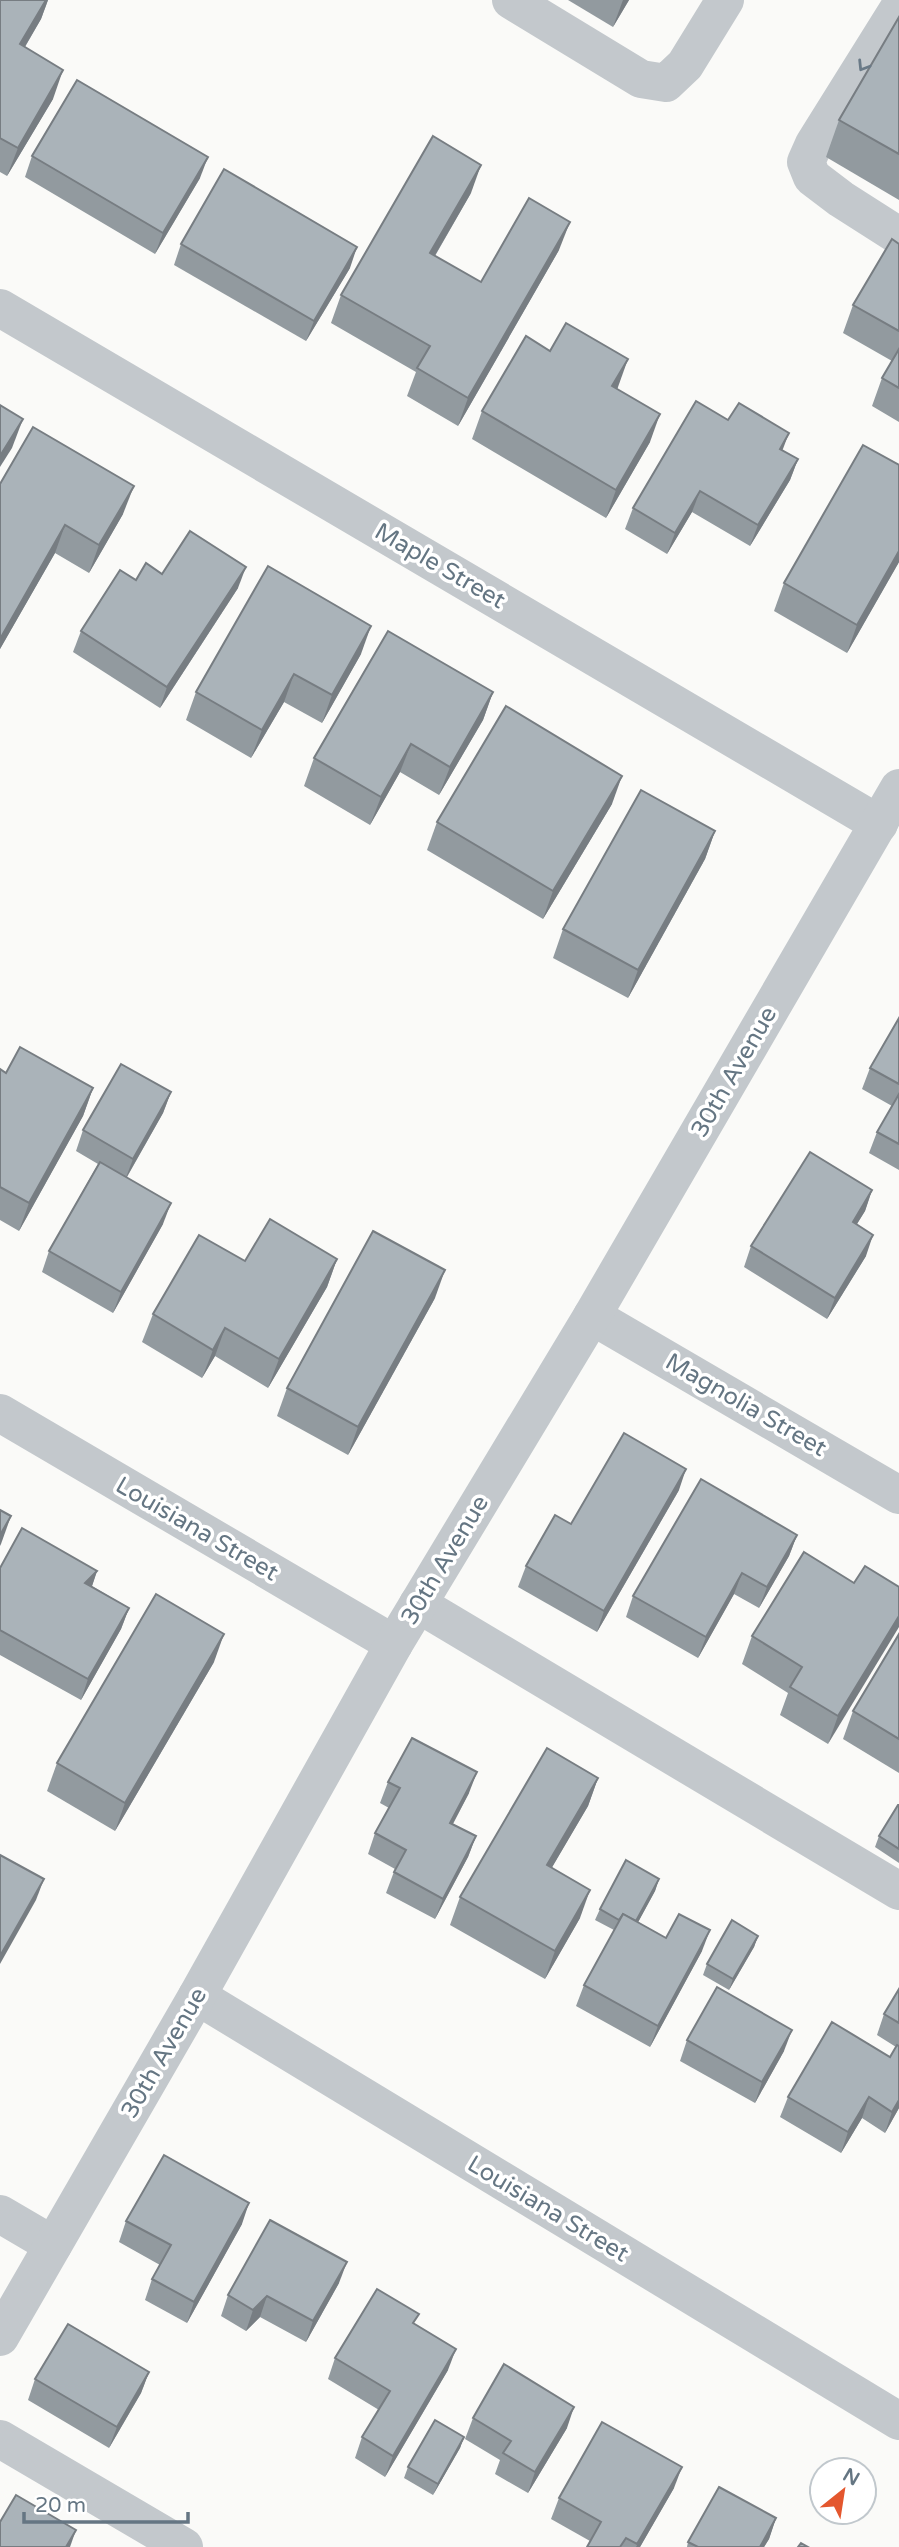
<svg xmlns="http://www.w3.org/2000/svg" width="899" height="2547" font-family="'Varela Round',sans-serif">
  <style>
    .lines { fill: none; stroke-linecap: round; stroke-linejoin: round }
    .minor { stroke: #c3c8cc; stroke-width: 38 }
    .wall { fill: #929a9f }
    .shaded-wall { fill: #777d82 }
    .building { fill: #aab3b9; stroke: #777d82; stroke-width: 2 }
    .oneway { stroke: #6a7a87 }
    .labels { text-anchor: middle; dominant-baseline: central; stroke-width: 7; stroke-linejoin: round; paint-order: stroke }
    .street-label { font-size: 24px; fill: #657683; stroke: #fff }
  </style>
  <rect width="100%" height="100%" fill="#fafaf8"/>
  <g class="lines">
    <g class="minor">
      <path d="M511 0 641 79 666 83 685 65 725 0"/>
      <path d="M899 8 814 144 806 162 812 177 841 199 899 236"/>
      <path d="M0 308 879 824"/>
      <path d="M592 1316 899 1495"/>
      <path d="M0 1413 394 1644"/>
      <path d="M418 1604 899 1891"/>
      <path d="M197 1996 899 2421"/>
      <path d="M0 2214 53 2245"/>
      <path d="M0 2337 197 1996 394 1644 592 1316 899 788"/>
      <path d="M0 2439 184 2547"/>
    </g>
  </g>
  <g class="wall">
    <path d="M0 0H48L41 19 25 47 53 99 7 176 0 172Z"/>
    <path d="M568 0H629L613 27Z"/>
    <path d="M899 17V200L826 157 839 120Z"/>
    <path d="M32 156 200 178 155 254 25 177Z"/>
    <path d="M471 193 435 256 481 282 559 250 458 426 407 396 416 372 331 323 341 295Z"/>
    <path d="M181 244 350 268 306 341 174 265Z"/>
    <path d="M899 244V422L872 406 882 378 892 361 843 333 853 305Z"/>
    <path d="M550 351 618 387 617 389 650 442 606 518 472 439 482 411Z"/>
    <path d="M782 450 798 459 790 480 750 546 692 512 667 554 625 529 633 508Z"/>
    <path d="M0 484 123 514 89 573 55 553 0 649Z"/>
    <path d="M899 562 847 653 774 611 784 583Z"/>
    <path d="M136 580 238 588 160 708 73 652 81 631Z"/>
    <path d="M361 654 322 723 284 702 251 758 186 720 196 692Z"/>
    <path d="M493 692 483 720 439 795 400 772 370 825 304 786 314 758Z"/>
    <path d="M612 804 543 919 427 850 437 822Z"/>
    <path d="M715 831 705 859 628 998 553 958 563 929Z"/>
    <path d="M899 1018V1170L869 1153 877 1132 892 1106 862 1089 870 1068Z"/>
    <path d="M0 1069 6 1073 93 1088 83 1116 19 1231 0 1220Z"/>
    <path d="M171 1092 163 1113 127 1177 163 1224 113 1313 42 1272 49 1251 98 1164 76 1151 83 1130Z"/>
    <path d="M872 1190 865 1211 857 1224 866 1256 827 1319 744 1267 751 1246Z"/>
    <path d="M337 1259 327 1287 268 1388 215 1356 202 1378 142 1342 153 1314 245 1261Z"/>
    <path d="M435 1298 348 1455 277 1416 287 1388Z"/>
    <path d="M679 1490 597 1632 518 1587 526 1566 571 1524Z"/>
    <path d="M797 1535 789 1556 759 1608 734 1594 698 1658 626 1617 633 1596Z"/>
    <path d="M0 1568 97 1571 92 1586 129 1608 121 1629 81 1700 0 1655Z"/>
    <path d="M854 1583 899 1587 828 1744 780 1715 788 1693 742 1664 752 1636Z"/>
    <path d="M899 1634V1773L843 1739 853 1711Z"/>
    <path d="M214 1662 115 1831 47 1791 57 1763Z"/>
    <path d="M598 1778 588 1806 552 1867 580 1918 545 1979 450 1925 460 1897Z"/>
    <path d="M388 1782 469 1793 453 1824 476 1836 468 1857 435 1919 386 1893 395 1869 368 1854 375 1833 389 1808 380 1803Z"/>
    <path d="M899 1805V1863L875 1847 879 1836Z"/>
    <path d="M659 1879 655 1891 638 1922 666 1938 702 1951 650 2047 576 2006 584 1985 614 1930 595 1920 600 1909Z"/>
    <path d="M758 1936 754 1947 729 1990 703 1975 707 1964Z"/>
    <path d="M899 1989V2108L885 2133 862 2118 841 2153 780 2117 788 2097 890 2057 896 2047 877 2035 884 2014Z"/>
    <path d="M687 2040 784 2051 755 2103 680 2061Z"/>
    <path d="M126 2221 242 2224 187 2323 145 2300 152 2279 160 2265 119 2242Z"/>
    <path d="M339 2283 306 2342 260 2317 246 2331 221 2316 228 2295Z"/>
    <path d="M415 2325 448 2370 385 2477 355 2458 362 2437 379 2410 328 2379 335 2358Z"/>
    <path d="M149 2372 141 2393 109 2448 28 2400 35 2379Z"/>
    <path d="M473 2418 567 2428 528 2493 495 2474 500 2460 465 2439Z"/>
    <path d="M464 2437 460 2448 433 2495 404 2478 408 2467Z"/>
    <path d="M674 2488 640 2547H587L590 2541 551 2519 559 2498Z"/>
    <path d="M776 2518 769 2539 764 2547H687L688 2542Z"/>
  </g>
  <g class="shaded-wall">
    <path d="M46 0H48L41 19 10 72 20 44Z"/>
    <path d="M623 0H629L613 27Z"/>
    <path d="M63 70 53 99 7 176 18 148Z"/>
    <path d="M208 157 200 178 155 254 163 233Z"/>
    <path d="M481 165 471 193 420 281 430 253Z"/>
    <path d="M570 222 559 250 458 426 468 398Z"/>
    <path d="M357 247 350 268 306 341 314 321Z"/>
    <path d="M628 359 618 387 602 414 612 386Z"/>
    <path d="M660 414 650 442 606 518 616 490Z"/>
    <path d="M23 419 12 448 0 467V456Z"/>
    <path d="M789 433 781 454 780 449Z"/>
    <path d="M798 459 790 480 750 546 758 525Z"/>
    <path d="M134 486 123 514 89 573 99 545Z"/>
    <path d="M700 491 692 512 667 554 675 533Z"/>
    <path d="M65 525 55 553 0 649V639Z"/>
    <path d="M899 551V562L847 653 857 625Z"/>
    <path d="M246 567 238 588 160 708 167 687Z"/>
    <path d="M371 626 361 654 322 723 332 695Z"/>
    <path d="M294 674 284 702 251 758 262 730Z"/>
    <path d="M493 692 483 720 439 795 450 767Z"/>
    <path d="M411 744 400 772 370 825 381 797Z"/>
    <path d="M622 776 612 804 543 919 553 891Z"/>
    <path d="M715 831 705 859 628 998 638 970Z"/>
    <path d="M93 1088 83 1116 19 1231 29 1203Z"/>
    <path d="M171 1092 163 1113 125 1180 133 1159Z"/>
    <path d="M872 1190 865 1211 845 1243 853 1222Z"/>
    <path d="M171 1203 163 1224 113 1313 121 1292Z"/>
    <path d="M873 1235 866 1256 827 1319 835 1298Z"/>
    <path d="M337 1259 327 1287 268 1388 279 1359Z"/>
    <path d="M445 1270 435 1298 348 1455 358 1427Z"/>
    <path d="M225 1328 215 1356 202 1378 213 1350Z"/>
    <path d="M686 1469 679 1490 597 1632 604 1611Z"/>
    <path d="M11 1516 1 1544 0 1546V1535Z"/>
    <path d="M797 1535 789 1556 759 1608 767 1587Z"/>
    <path d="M97 1571 90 1592 85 1583Z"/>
    <path d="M742 1573 734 1594 698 1658 706 1637Z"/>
    <path d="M129 1608 121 1629 81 1700 88 1679Z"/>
    <path d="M899 1616V1627L828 1744 838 1716Z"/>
    <path d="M224 1634 214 1662 115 1831 125 1803Z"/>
    <path d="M477 1772 469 1793 442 1844 450 1823Z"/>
    <path d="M598 1778 588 1806 537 1893 547 1865Z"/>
    <path d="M476 1836 468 1857 435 1919 443 1899Z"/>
    <path d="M44 1879 36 1900 0 1964V1956Z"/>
    <path d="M659 1879 655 1891 629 1939 633 1927Z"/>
    <path d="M590 1890 580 1918 545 1979 555 1951Z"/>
    <path d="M710 1930 702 1951 650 2047 658 2026Z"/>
    <path d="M758 1936 754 1947 729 1990 733 1979Z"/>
    <path d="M792 2030 784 2051 755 2103 762 2082Z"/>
    <path d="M869 2097 862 2118 841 2153 848 2132Z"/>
    <path d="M899 2100V2108L885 2133 892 2112Z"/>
    <path d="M249 2203 242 2224 187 2323 194 2302Z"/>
    <path d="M347 2262 339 2283 306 2342 313 2321Z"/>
    <path d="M267 2296 260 2317 246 2331 253 2310Z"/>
    <path d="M456 2349 448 2370 385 2477 393 2456Z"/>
    <path d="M149 2372 141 2393 109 2448 117 2427Z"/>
    <path d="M574 2407 567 2428 528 2493 535 2472Z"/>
    <path d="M464 2437 460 2448 433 2495 438 2484Z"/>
    <path d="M682 2467 674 2488 640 2547H636Z"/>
    <path d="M776 2518 769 2539 764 2547H760Z"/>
    <path d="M76 2530 70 2547H66Z"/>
  </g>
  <g class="building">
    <path d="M0 0H46L20 44 63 70 18 148 0 138Z"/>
    <path d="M899 17V154L839 120Z"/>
    <path d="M77 80 208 157 163 233 32 156Z"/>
    <path d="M433 136 481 165 430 253 481 282 529 198 570 222 468 398 417 368 430 346 341 295Z"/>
    <path d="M224 169 357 247 314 321 181 244Z"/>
    <path d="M892 239 899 244V331L853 305Z"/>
    <path d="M566 323 628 359 612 386 660 414 616 490 482 411 526 336 550 351Z"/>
    <path d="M899 349V388L882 378Z"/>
    <path d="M696 401 728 420 739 403 789 433 780 449 798 459 758 525 700 491 675 533 633 508Z"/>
    <path d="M0 405 23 419 0 456Z"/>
    <path d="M33 427 134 486 99 545 65 525 0 639V484Z"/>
    <path d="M863 445 899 465V551L857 625 784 583Z"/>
    <path d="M190 531 246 567 167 687 81 631 120 570 136 580 146 563 162 574Z"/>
    <path d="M268 566 371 626 332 695 294 674 262 730 196 692Z"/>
    <path d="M388 631 493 692 450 767 411 744 381 797 314 758Z"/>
    <path d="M506 706 622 776 553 891 437 822Z"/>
    <path d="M641 790 715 831 638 970 563 929Z"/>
    <path d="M899 1018V1084L870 1068Z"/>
    <path d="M20 1047 93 1088 29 1203 0 1187V1069L6 1073Z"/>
    <path d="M121 1064 171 1092 133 1159 83 1130Z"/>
    <path d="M899 1094V1144L877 1132Z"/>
    <path d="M810 1152 872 1190 853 1222 873 1235 835 1298 751 1246Z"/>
    <path d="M100 1162 171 1203 121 1292 49 1251Z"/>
    <path d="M270 1219 337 1259 279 1359 225 1328 213 1350 153 1314 199 1235 245 1261Z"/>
    <path d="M373 1231 445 1270 358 1427 287 1388Z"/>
    <path d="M624 1433 686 1469 604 1611 526 1566 555 1515 571 1524Z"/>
    <path d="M701 1479 797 1535 767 1587 742 1573 706 1637 633 1596Z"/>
    <path d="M0 1510 11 1516 0 1535Z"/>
    <path d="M22 1528 97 1571 85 1583 129 1608 88 1679 0 1630V1568Z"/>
    <path d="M804 1552 854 1583 865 1566 899 1587V1616L838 1716 790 1687 802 1667 752 1636Z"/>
    <path d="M156 1594 224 1634 125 1803 57 1763Z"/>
    <path d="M899 1634V1739L853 1711Z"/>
    <path d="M412 1738 477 1772 450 1823 476 1836 443 1899 394 1872 406 1850 375 1833 400 1788 388 1782Z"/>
    <path d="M547 1748 598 1778 547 1865 590 1890 555 1951 460 1897Z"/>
    <path d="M898 1805H899V1849L879 1836Z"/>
    <path d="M0 1855 44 1879 0 1956Z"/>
    <path d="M626 1860 659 1879 636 1921 623 1914 619 1920 600 1909Z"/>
    <path d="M623 1914 666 1938 679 1914 710 1930 658 2026 584 1985Z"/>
    <path d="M732 1920 758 1936 733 1979 707 1964Z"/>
    <path d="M717 1987 792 2030 762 2082 687 2040Z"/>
    <path d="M899 1989V2023L884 2014Z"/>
    <path d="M832 2022 890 2057 897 2045 899 2046V2100L892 2112 869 2097 848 2132 788 2097Z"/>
    <path d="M164 2155 249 2203 194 2302 152 2279 171 2245 126 2221Z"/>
    <path d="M270 2220 347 2262 313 2321 267 2296 253 2310 228 2295Z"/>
    <path d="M377 2289 419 2314 413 2323 456 2349 393 2456 362 2437 390 2391 335 2358Z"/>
    <path d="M68 2324 149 2372 117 2427 35 2379Z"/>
    <path d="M504 2364 574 2407 535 2472 503 2453 511 2441 473 2418Z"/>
    <path d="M435 2420 464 2437 438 2484 408 2467Z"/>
    <path d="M602 2422 682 2467 637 2544 626 2538 620 2547H587L601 2522 559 2498Z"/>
    <path d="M719 2487 776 2518 760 2547H698L688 2542Z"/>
    <path d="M16 2495 76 2530 66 2547H0V2522Z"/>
    <path d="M801 2543 808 2547H798Z"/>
  </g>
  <defs><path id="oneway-chevron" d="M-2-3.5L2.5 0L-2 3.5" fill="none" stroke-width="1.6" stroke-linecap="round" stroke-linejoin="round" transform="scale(1.75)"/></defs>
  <use class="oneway" href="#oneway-chevron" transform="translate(863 66) rotate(122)"/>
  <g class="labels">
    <g class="street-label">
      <text transform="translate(440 566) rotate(30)">Maple Street</text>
      <text transform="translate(734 1072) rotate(-60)">30th Avenue</text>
      <text transform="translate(746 1405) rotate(30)">Magnolia Street</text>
      <text transform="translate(197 1529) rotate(30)">Louisiana Street</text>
      <text transform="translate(445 1560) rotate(-59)">30th Avenue</text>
      <text transform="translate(164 2053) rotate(-60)">30th Avenue</text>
      <text transform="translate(548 2209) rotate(31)">Louisiana Street</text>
    </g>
  </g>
  <g transform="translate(843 2491) rotate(30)"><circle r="33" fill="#ffffff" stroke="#c1c8cd" stroke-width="2"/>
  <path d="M0-5L12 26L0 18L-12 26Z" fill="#e4572e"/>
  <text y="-10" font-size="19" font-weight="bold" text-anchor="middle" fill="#657683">N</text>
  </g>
  <path d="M24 2512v10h164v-10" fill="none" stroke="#657683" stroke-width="3.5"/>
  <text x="35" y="2512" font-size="21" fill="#657683" stroke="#ffffff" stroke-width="5" paint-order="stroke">20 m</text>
</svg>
